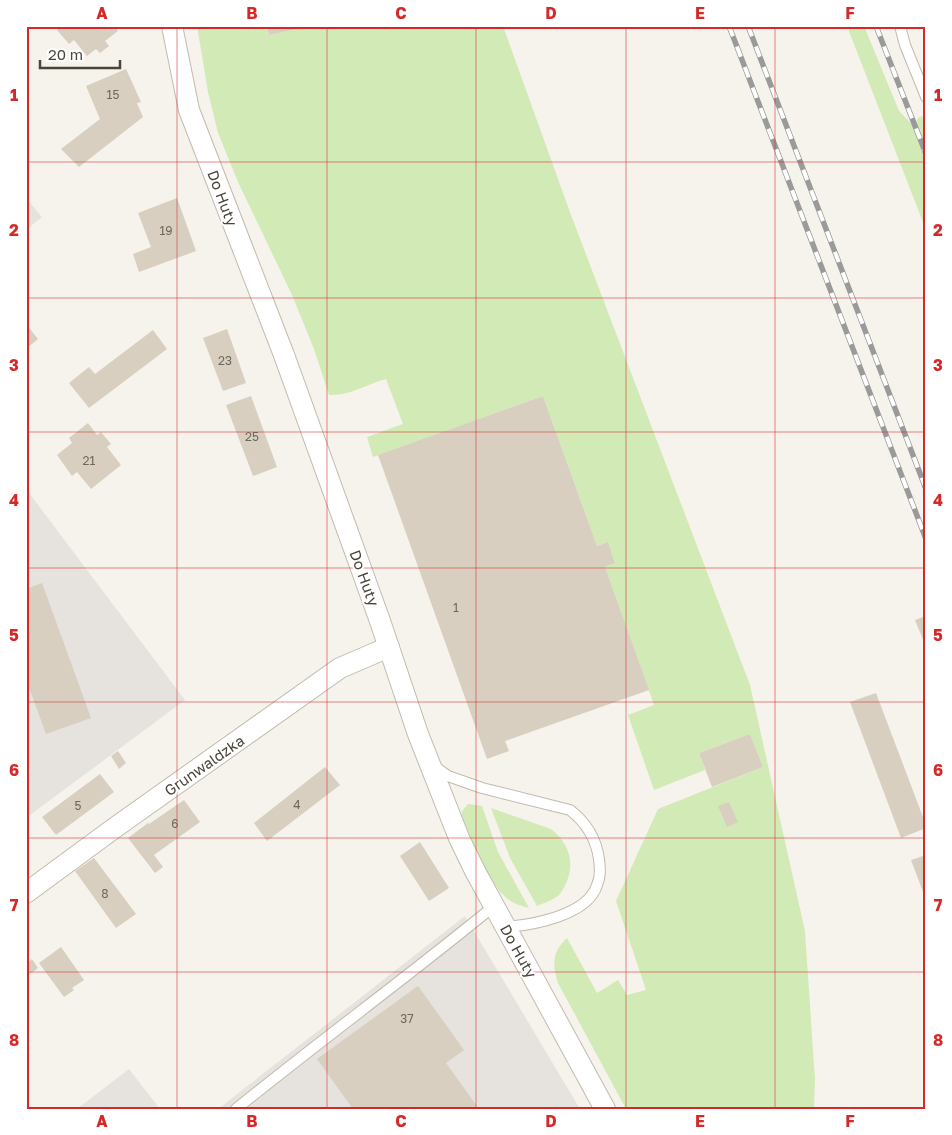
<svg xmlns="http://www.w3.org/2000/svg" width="952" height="1135" font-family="'Golos Text',sans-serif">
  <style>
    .industrial { fill: #e6e2dd }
    .green { fill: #d2eab5 }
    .building { fill: #d8cfc1 }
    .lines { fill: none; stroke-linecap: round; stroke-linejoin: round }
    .service-casing { stroke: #c2bbae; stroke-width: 12 }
    .minor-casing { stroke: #c2bbae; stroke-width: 22 }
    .service { stroke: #fff; stroke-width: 10 }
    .minor { stroke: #fff; stroke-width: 20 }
    .rail-casing { stroke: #9a9a9a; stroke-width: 5.5 }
    .rail { stroke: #fff; stroke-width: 4; stroke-dasharray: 11; stroke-linecap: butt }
    .grid { fill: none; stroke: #d62828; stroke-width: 1; stroke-opacity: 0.55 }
    .labels { text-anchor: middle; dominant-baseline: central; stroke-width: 4; stroke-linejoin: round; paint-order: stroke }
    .number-label { font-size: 12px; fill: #6e675b }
    .street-label { font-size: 15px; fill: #4b4439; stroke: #fff }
    .neatline { fill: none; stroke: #d62828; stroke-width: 2 }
    .grid-label { font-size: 16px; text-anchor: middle; font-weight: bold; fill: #d62828 }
  </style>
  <rect width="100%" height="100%" fill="#f6f3ec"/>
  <g class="industrial">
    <path d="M26 198 42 217 26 230Z"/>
    <path d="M26 489 185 700 26 818Z"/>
    <path d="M465 916 580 1109H218Z"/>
    <path d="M129 1069 160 1109H77Z"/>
  </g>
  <g class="green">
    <path d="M197 26H267L269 35 310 26H503L571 215 750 685 805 931 815 1080 814 1109H626L558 983C552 964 552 952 567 938L597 993 618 980 627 995 646 990 616 901 658 809 763 767 750 734 699 753 705 770 654 790 628 715 654 705 605 567 615 563 608 542 597 546 543 396 373 457 367 437 403 424 386 379C367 384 350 396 329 395L314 349 292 295 238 182 218 133 208 92Z"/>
    <path d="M847 26H864L899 111 911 123 916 122 918 118 922 116 926 125V230Z"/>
    <path d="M468 804 482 806 498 852 529 908C522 906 514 904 508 899 487 883 474 842 462 818V811Z"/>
    <path d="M491 808 551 829C568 842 575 861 567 881 565 886 562 892 559 895 553 900 544 903 537 906L510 858Z"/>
  </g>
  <g class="building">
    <path d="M62 26H114L118 31 105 41 109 46 100 53 96 49 87 56 74 40 69 44 57 30Z"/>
    <path d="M267 26H307V27L269 35Z"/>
    <path d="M126 69 141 102 137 103 143 117 79 167 61 149 100 119 86 86Z"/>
    <path d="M177 198 196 251 139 272 133 254 151 247 138 213Z"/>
    <path d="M26 324 38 339 26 349Z"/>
    <path d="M227 329 246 383 223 391 203 338Z"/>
    <path d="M153 330 167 349 89 408 69 383 89 367 95 374Z"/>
    <path d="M251 396 277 467 253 476 226 405Z"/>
    <path d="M543 396 597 546 608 542 615 563 605 567 649 690 505 741 509 751 487 759 378 455Z"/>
    <path d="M88 423 97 435 101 432 111 444 107 447 121 465 91 489 77 472 72 476 57 455 72 443 69 438Z"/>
    <path d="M42 583 91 718 46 734 26 679V589Z"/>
    <path d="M926 616V647L915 620Z"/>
    <path d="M876 693 926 825V828L901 838 850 702Z"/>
    <path d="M750 734 763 767 712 787 699 753Z"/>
    <path d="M118 751 126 763 119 769 111 756Z"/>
    <path d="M325 767 340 785 267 841 254 823Z"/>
    <path d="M100 774 114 792 56 835 42 817Z"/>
    <path d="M184 800 200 822 154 855 163 867 155 873 128 838 148 823 149 824Z"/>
    <path d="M729 802 738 822 727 827 718 806Z"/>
    <path d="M420 842 449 888 429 901 400 856Z"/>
    <path d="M926 855V900L911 860Z"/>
    <path d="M94 858 136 914 116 928 75 871Z"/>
    <path d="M61 947 84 980 72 988 74 990 64 997 39 963Z"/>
    <path d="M26 959 28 962 32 959 38 968 26 977Z"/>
    <path d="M418 986 464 1050 446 1063 479 1109H353L317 1059Z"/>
  </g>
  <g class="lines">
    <g class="service-casing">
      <g id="service">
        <path d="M900 26 905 45 926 97"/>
        <path d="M434 766 448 776 482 788 570 810C587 823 596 838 599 859 600 868 601 876 597 885 588 915 533 925 506 927"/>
        <path d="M236 1109C321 1040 410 975 494 906"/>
      </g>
    </g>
    <g class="minor-casing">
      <g id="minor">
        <path d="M172 26 189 110 284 355 380 621 418 734 459 838 475 871 605 1109"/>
        <path d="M26 893 113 829 340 668 389 647"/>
      </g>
    </g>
    <use href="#service" class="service"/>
    <use href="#minor" class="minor"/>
    <g class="rail-casing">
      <g id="rail">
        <path d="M729 26 926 539"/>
        <path d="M748 26 926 489"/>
        <path d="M876 26 926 154"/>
      </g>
    </g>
    <use href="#rail" class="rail"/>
  </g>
  <path class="grid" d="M177 26V1109M327 26V1109M476 26V1109M626 26V1109M775 26V1109M26 162H926M26 298H926M26 432H926M26 568H926M26 702H926M26 838H926M26 972H926"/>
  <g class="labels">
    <g class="number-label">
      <text x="113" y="94">15</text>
      <text x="166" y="230">19</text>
      <text x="225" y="360">23</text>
      <text x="252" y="436">25</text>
      <text x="89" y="460">21</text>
      <text x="456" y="607">1</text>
      <text x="297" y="804">4</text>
      <text x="78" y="805">5</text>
      <text x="175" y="823">6</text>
      <text x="105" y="893">8</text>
      <text x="407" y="1018">37</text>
    </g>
    <g class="street-label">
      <text transform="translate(223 198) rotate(69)">Do Huty</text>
      <text transform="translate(365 578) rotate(70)">Do Huty</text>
      <text transform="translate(204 765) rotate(-35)">Grunwaldzka</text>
      <text transform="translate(519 951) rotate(61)">Do Huty</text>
    </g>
  </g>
  <rect width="952" height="1135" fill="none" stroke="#ffffff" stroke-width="55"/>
  <path d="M40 60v8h80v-8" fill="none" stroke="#4b4439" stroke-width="2.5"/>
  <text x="48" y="60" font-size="15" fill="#4b4439" stroke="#ffffff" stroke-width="4" paint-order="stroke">20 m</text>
  <rect x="28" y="28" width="896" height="1080" class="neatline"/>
  <g class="grid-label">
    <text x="102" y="19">A</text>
    <text x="252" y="19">B</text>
    <text x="401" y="19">C</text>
    <text x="551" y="19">D</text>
    <text x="700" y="19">E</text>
    <text x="850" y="19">F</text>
    <text x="14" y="101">1</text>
    <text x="938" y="101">1</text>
    <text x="14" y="236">2</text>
    <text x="938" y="236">2</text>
    <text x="14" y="371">3</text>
    <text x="938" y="371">3</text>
    <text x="14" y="506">4</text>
    <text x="938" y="506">4</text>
    <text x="14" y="641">5</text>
    <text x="938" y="641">5</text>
    <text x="14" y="776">6</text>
    <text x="938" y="776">6</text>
    <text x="14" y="911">7</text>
    <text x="938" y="911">7</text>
    <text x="14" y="1046">8</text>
    <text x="938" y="1046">8</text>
    <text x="102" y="1127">A</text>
    <text x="252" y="1127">B</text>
    <text x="401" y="1127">C</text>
    <text x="551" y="1127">D</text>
    <text x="700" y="1127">E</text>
    <text x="850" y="1127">F</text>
  </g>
</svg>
